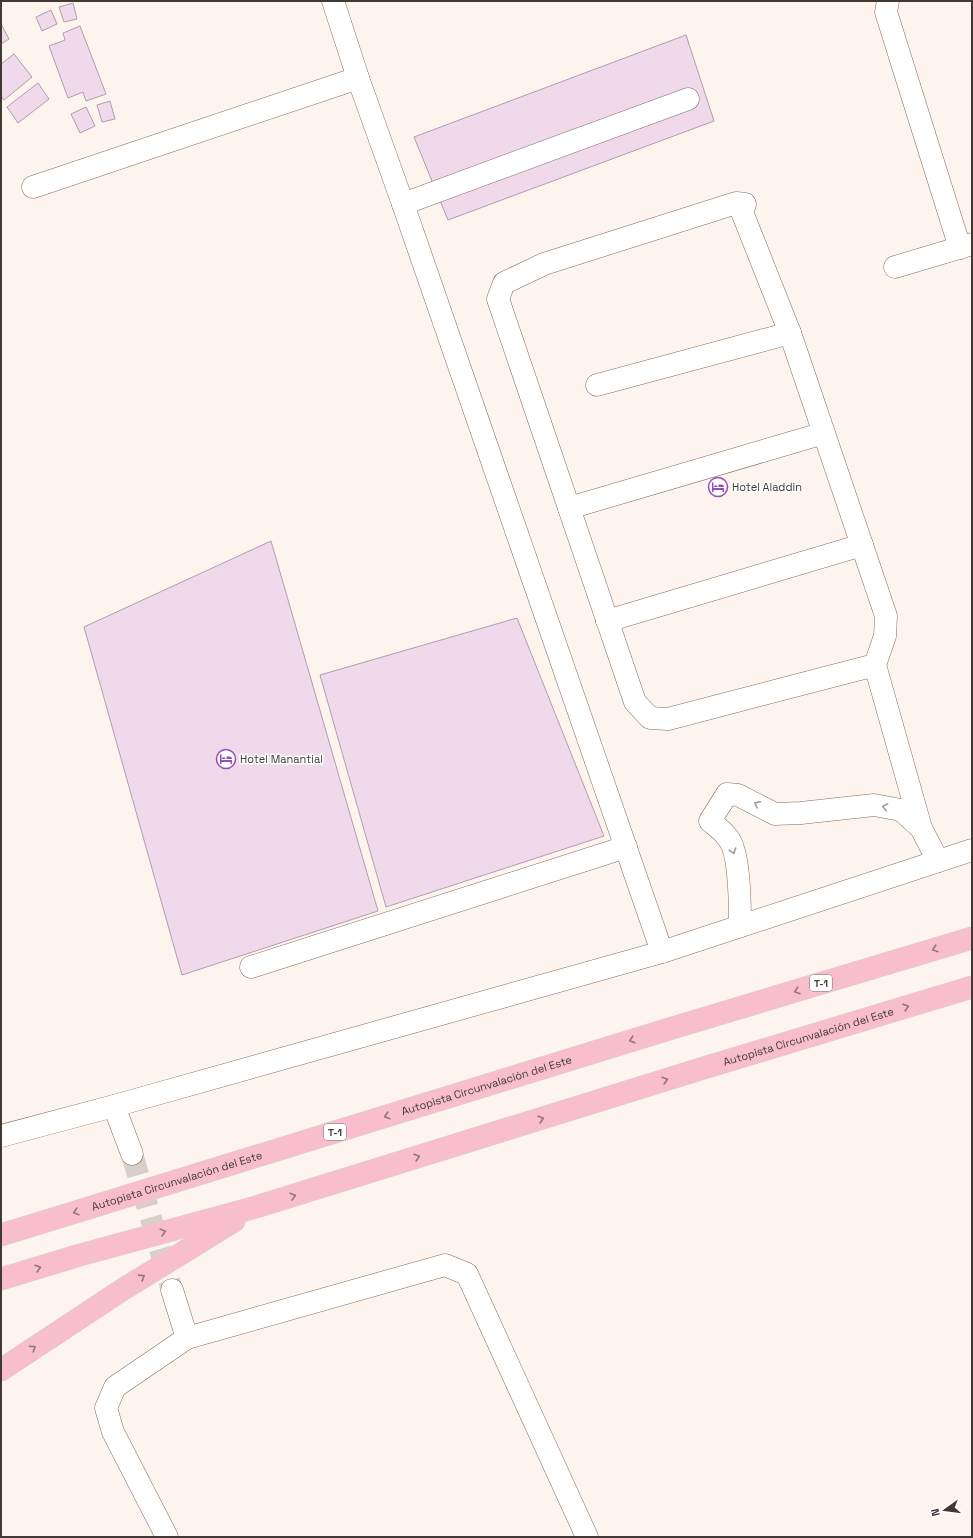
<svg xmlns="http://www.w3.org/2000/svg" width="973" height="1538" font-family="'Space Grotesk',sans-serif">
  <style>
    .building { fill: #f0d9eb; stroke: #b19cad }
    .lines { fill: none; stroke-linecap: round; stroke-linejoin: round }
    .minor-tunnel { stroke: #d9cfc9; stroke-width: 22; stroke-dasharray: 22 11; stroke-linecap: butt }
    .minor-casing { stroke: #826d5f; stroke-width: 23 }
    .highway-casing { stroke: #d6d3d2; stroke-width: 23 }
    .minor { stroke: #fff; stroke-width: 22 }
    .highway { stroke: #f8becc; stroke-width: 22 }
    .oneway { stroke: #a19c99 }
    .oneway2 { stroke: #947578 }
    .labels { text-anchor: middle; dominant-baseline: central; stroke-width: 3; stroke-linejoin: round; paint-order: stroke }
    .shield { fill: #fff; stroke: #7b7470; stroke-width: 1 }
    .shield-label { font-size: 10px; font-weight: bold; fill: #433933 }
    .poi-label { font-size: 11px; fill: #433933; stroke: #fff; text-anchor: start }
    .street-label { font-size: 11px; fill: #433933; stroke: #fff }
  </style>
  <rect width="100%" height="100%" fill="#fef4ee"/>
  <g class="building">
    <path d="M73 3 77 19 64 22 59 7Z"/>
    <path d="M51 10 57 24 42 31 36 17Z"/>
    <path d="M1 24 9 39 1 44Z"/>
    <path d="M80 26 106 94 86 101 83 92 68 98 49 46 65 40 63 33Z"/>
    <path d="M686 35 714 121 448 220 414 137Z"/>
    <path d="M14 54 32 77 4 100 1 96V64Z"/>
    <path d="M38 83 49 99 18 123 7 107Z"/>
    <path d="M110 101 115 119 102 122 97 105Z"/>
    <path d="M86 107 95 126 80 133 71 114Z"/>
    <path d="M271 541 378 911 182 975 84 627Z"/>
    <path d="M517 618 604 836 386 907 320 675Z"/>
  </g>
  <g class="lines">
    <path class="minor-tunnel" d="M132 1154 172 1290"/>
    <g class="minor-casing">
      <g id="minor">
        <path d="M333 1 358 78 403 204 662 952"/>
        <path d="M888 1 886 12 960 248"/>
        <path d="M33 187 358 78"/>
        <path d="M403 204 688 99"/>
        <path d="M895 267 972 244"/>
        <path d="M597 385 790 333"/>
        <path d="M569 508 824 433"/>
        <path d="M607 621 862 545"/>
        <path d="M875 665 668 719 650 718 635 702 498 299 504 283 544 264 736 203 745 204 742 212 790 333 886 616 885 636 875 665 921 828"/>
        <path d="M740 926C740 907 740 852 728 838 723 831 716 826 710 821L727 794 738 795 775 814 801 813 874 805 901 810 921 828 938 861"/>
        <path d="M251 967 626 847"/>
        <path d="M114 1106 132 1154"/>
        <path d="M1 1136 114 1106 662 952 972 850"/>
        <path d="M187 1338 445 1265 467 1274 587 1537"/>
        <path d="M167 1537 113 1432 106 1408 115 1387 187 1338 172 1290"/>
      </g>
    </g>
    <g class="highway-casing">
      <g id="highway">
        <path id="s1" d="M1 1235 669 1029 972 938"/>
        <path id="s2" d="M1 1279 80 1255 256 1207 694 1071 972 987"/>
        <path d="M1 1370 122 1290 234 1221"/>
      </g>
    </g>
    <use href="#minor" class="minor"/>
    <use href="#highway" class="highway"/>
  </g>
  <defs><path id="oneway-chevron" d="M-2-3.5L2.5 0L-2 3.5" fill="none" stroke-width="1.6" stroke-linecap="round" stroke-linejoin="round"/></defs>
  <g class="oneway">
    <use href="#oneway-chevron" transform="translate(757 804) rotate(-153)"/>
    <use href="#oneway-chevron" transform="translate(885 807) rotate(-170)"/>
    <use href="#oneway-chevron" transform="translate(733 851) rotate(72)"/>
  </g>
  <g class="oneway2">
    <use href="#oneway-chevron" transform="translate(935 949) rotate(163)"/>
    <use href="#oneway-chevron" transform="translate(797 991) rotate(163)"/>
    <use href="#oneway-chevron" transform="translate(906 1007) rotate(-17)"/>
    <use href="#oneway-chevron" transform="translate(632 1040) rotate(163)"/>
    <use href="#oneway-chevron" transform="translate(665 1080) rotate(-17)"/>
    <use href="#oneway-chevron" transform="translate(387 1116) rotate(163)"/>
    <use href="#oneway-chevron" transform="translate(541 1119) rotate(-17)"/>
    <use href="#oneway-chevron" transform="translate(417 1157) rotate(-17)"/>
    <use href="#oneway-chevron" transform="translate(293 1196) rotate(-17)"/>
    <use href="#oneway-chevron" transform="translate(76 1212) rotate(163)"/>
    <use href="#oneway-chevron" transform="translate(163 1232) rotate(-15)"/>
    <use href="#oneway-chevron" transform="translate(38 1268) rotate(-17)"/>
    <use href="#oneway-chevron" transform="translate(142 1277) rotate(-32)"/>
    <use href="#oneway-chevron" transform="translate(33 1348) rotate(-34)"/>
  </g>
  <defs>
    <g id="hotel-ring" transform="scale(1)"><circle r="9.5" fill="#fff" stroke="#944cbf" stroke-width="1.5"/><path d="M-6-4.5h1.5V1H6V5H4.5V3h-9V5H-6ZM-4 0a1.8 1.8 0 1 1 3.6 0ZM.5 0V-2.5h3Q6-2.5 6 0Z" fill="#944cbf"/></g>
  </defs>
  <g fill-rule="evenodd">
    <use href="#hotel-ring" x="718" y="487"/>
    <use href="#hotel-ring" x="226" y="759"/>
  </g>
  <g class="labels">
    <g class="shield">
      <rect x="810" y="975" width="22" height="16" rx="3"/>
      <rect x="324" y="1124" width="22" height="16" rx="3"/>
    </g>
    <g class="shield-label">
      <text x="821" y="983">T-1</text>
      <text x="335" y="1132">T-1</text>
    </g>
    <g class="poi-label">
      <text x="732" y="487">Hotel Aladdin</text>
      <text x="240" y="759">Hotel Manantial</text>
    </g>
    <g class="street-label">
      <text stroke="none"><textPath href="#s2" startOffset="843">Autopista Circunvalación del Este</textPath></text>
      <text stroke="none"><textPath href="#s1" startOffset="508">Autopista Circunvalación del Este</textPath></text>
      <text stroke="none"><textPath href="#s1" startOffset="184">Autopista Circunvalación del Este</textPath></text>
    </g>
  </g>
  <rect width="973" height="1538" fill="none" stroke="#433933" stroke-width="4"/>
  <g transform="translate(945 1510) rotate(256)" stroke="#ffffff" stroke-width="3" paint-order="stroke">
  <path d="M0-3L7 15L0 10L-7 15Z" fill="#433933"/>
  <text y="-6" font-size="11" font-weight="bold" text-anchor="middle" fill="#433933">N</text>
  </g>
</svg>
